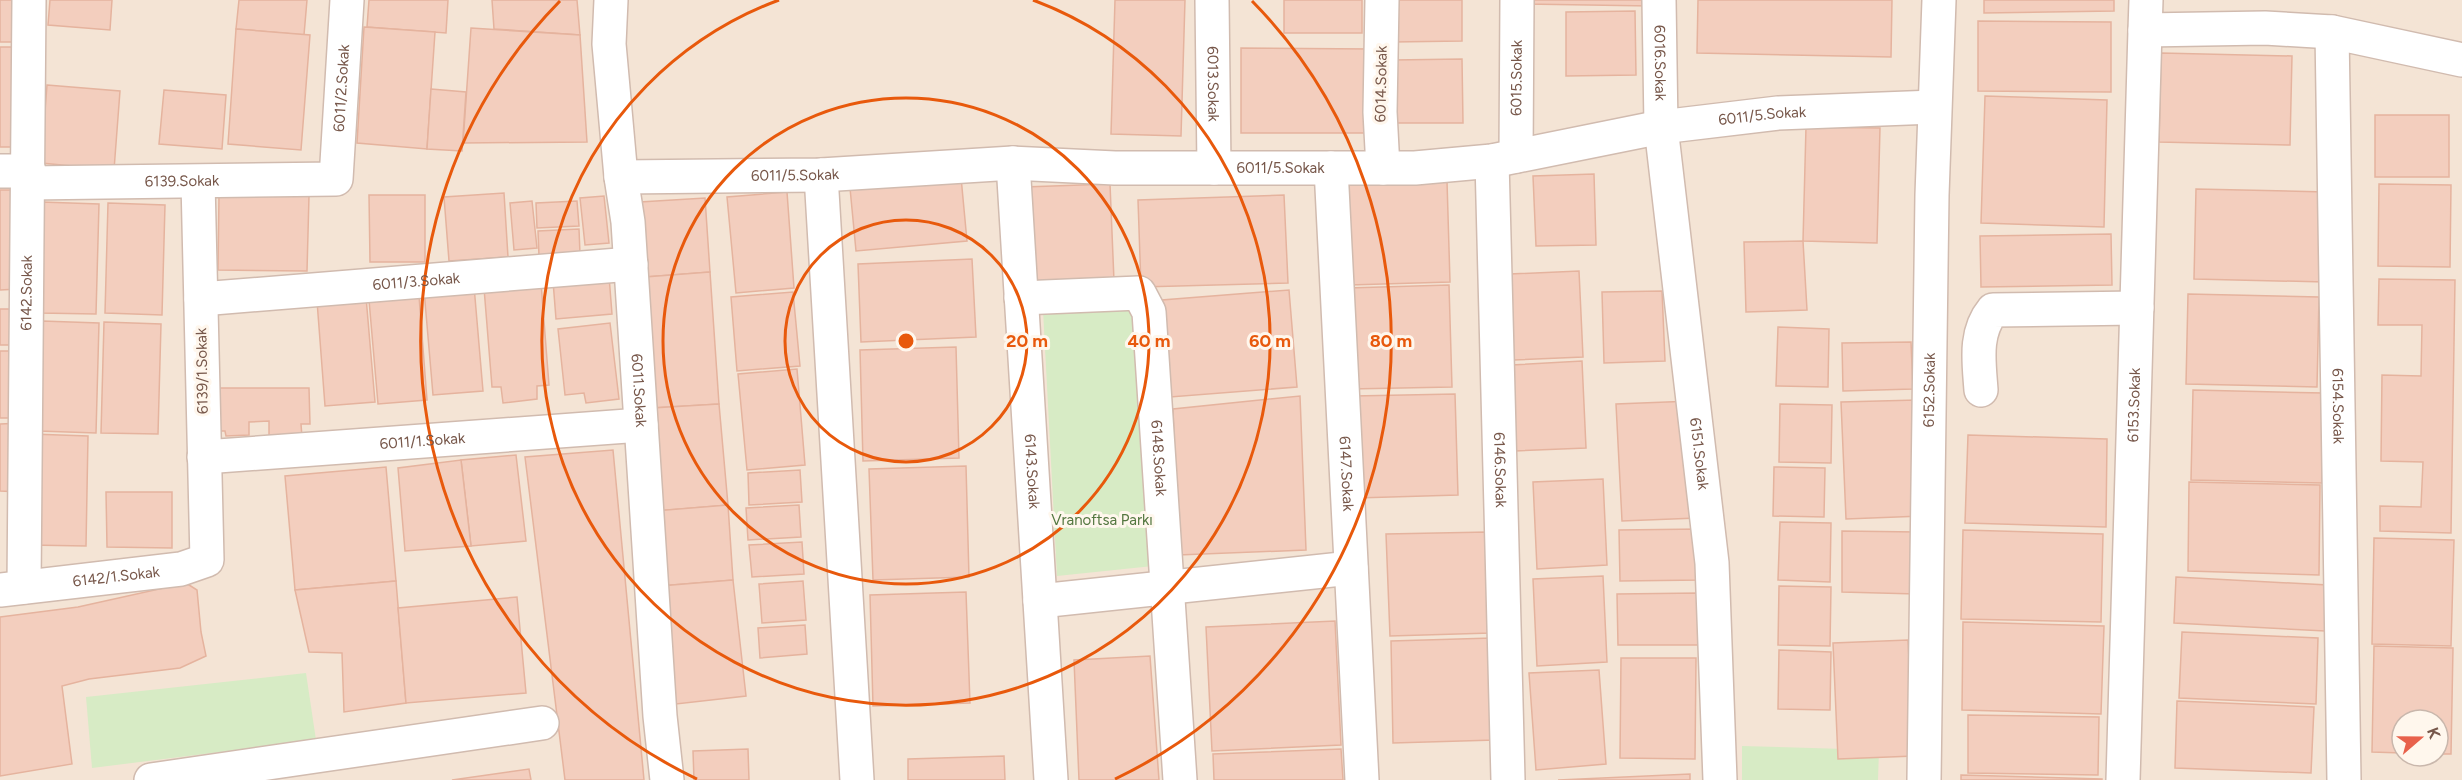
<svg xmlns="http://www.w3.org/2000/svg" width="2462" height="780" font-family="Figtree,sans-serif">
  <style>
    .residential { fill: #f4e4d5; fill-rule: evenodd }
    .green { fill: #d7ebc5 }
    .building { fill: #f3cebe; stroke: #e5b39e; stroke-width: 1.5 }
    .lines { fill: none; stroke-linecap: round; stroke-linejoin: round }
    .minor-casing { stroke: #d1bbaf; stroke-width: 36 }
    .minor { stroke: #fff; stroke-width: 33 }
    .ring { fill: none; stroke: #e8590c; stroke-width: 3 }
    .labels { text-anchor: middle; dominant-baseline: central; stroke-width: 6; stroke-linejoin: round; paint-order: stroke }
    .street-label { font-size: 15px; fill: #77574a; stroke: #fff7ed }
    .park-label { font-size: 15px; fill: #547740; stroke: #fff7ed }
    .centre { fill: #e8590c; stroke: #fff7ed; stroke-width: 3 }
    .ring-label { font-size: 18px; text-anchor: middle; font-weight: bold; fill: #e8590c; stroke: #fff7ed; stroke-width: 6; stroke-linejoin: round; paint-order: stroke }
  </style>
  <rect width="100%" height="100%" fill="#fdf2e7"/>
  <path class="residential" d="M0 0H2462V780H0ZM2402 720H2438V756H2402Z"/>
  <g class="green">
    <path d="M1137 301 1153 566 1057 576 1043 310Z"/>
    <path d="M306 673 316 740 92 768 86 697Z"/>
    <path d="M1742 746 1879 750 1878 780H1742Z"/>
  </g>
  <g class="building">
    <rect x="0" y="0" width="17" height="42"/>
    <path d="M50 0H112L110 30 48 25Z"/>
    <path d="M239 0H307L304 35 236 29Z"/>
    <path d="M369 0H448L446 33 367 27Z"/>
    <path d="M492 0H577L580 35 494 29Z"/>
    <path d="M1115 0H1185L1181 136 1111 134Z"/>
    <rect x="1284" y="0" width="78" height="33"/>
    <path d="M1393 0H1462V41L1393 42Z"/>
    <path d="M1525 0H1650L1651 6 1525 4Z"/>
    <path d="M1698 0H1892L1891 57 1697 53Z"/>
    <path d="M1984 0H2114V11L1984 13Z"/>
    <path d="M1635 11 1636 75 1566 76V12Z"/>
    <path d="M1978 21 2111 22V92L1978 91Z"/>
    <path d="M364 27 435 32 427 149 357 143Z"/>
    <path d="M471 28 580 35 587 142 463 143Z"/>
    <path d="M236 29 310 35 301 150 228 144Z"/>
    <path d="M0 47H13L15 147H0Z"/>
    <path d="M1241 48 1372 49V133H1241Z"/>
    <path d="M2161 53 2292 56 2290 145 2159 142Z"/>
    <path d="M1462 59 1463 123H1394L1393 60Z"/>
    <path d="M47 85 120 91 114 170 41 163Z"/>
    <path d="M431 89 466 92 462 151 427 149Z"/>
    <path d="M164 90 226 95 222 149 159 144Z"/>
    <path d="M1985 96 2107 100 2104 227 1981 223Z"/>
    <rect x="2375" y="115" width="74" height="62"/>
    <path d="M1806 127 1880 128 1877 243 1803 241Z"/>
    <path d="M1594 174 1596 245 1536 246 1533 176Z"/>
    <path d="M961 177 967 241 856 251 850 188Z"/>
    <path d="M1447 181 1450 282 1349 285 1346 183Z"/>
    <path d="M1110 184 1114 281 1028 284 1024 187Z"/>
    <path d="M2379 184 2451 185 2450 267 2378 266Z"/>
    <path d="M2196 189 2326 192 2325 282 2194 279Z"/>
    <path d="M0 190H16L18 289 0 290Z"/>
    <path d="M787 192 794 288 736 293 727 197Z"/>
    <path d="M504 193 508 257 449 261 444 197Z"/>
    <path d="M219 195 309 196 307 271 218 270Z"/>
    <path d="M369 195H425V262H370Z"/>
    <path d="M1284 195 1288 283 1141 287 1138 200Z"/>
    <path d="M604 196 609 243 585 245 580 198Z"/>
    <path d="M705 198 710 272 645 277 640 202Z"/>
    <path d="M532 201 537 248 514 250 510 203Z"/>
    <path d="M577 201 579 226 537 228 536 203Z"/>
    <path d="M41 202 99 204 96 314 39 313Z"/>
    <path d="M108 203 165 205 162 315 105 313Z"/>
    <path d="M579 229 580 254 539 256 538 231Z"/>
    <path d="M2111 234 2112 285 1981 287 1980 236Z"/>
    <path d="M1803 241 1807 310 1746 312 1744 242Z"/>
    <path d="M972 259 976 337 861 342 858 264Z"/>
    <path d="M1579 271 1583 357 1514 360 1510 274Z"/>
    <path d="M710 272 719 404 652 408 645 277Z"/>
    <path d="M609 276 612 314 556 319 553 281Z"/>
    <path d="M2379 279 2455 280 2451 533 2380 531V506L2421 507 2423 462 2381 461 2382 375 2421 376 2422 325H2378Z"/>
    <path d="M541 283 549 385 537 386V399L503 403 501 387H492L484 288Z"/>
    <path d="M1449 285 1452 387 1350 389 1348 288Z"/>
    <path d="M474 286 483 391 433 395 424 290Z"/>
    <path d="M1289 290 1297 387 1170 397 1162 300Z"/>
    <path d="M1662 291 1665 361 1604 363 1602 292Z"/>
    <path d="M793 292 800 366 737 371 731 297Z"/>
    <path d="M2188 294 2319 297 2317 387 2186 384Z"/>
    <path d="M419 296 427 400 378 404 369 300Z"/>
    <path d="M366 297 375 402 325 406 317 301Z"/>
    <rect x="0" y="309" width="20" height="36"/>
    <path d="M42 321 99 323 96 433 39 431Z"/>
    <path d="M104 322 161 324 158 434 101 433Z"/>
    <path d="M610 323 619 399 586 403 584 393 565 395 558 329Z"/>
    <path d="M1778 327 1829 329 1828 387 1776 386Z"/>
    <path d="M1911 342 1913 389 1843 391 1842 343Z"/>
    <path d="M956 347 959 458 863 461 860 350Z"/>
    <path d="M0 351H18L17 418H0Z"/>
    <path d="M1582 361 1586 448 1515 451 1511 365Z"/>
    <path d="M797 369 805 465 747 470 738 374Z"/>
    <path d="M209 388H309L310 424H301L302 437H269V421L249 422V435L226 436 225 431H210Z"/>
    <path d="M2193 390 2323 393 2322 483 2191 480Z"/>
    <path d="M1455 394 1458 495 1357 498 1354 396Z"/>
    <path d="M1300 396 1306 550 1178 555 1173 409Z"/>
    <path d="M1917 400 1922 516 1846 519 1841 402Z"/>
    <path d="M1692 401 1697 518 1622 521 1616 404Z"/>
    <path d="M719 404 728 505 656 511 652 408Z"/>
    <path d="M1780 404 1832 405 1831 463 1779 462Z"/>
    <path d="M21 423 19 492 0 491V424Z"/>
    <path d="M31 434 88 436 86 546 29 545Z"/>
    <path d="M1968 435 2107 439 2106 527 1965 523Z"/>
    <path d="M613 450 644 780H565L525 457Z"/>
    <path d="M516 455 526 541 471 546 461 460Z"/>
    <path d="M461 460 471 546 405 551 398 468Z"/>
    <path d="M966 466 969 577 873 580 869 469Z"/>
    <path d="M386 467 396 581 295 590 285 476Z"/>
    <path d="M1774 467 1825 468 1824 517 1773 516Z"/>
    <path d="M800 470 802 502 749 505 748 473Z"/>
    <path d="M1603 479 1607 565 1537 569 1533 482Z"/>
    <path d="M2189 482 2320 485 2319 575 2188 571Z"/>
    <path d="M106 492H172V548L107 547Z"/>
    <path d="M728 505 733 580 660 586 654 511Z"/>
    <path d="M799 505 801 537 748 540 746 508Z"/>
    <path d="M1780 522 1831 523 1830 582 1778 580Z"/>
    <path d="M1701 529V580L1620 581 1619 530Z"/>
    <path d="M1963 530 2103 534 2101 622 1961 619Z"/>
    <path d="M1842 531 1917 532 1916 594 1842 592Z"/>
    <path d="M1488 532 1491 633 1390 636 1386 534Z"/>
    <path d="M2374 538 2454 540 2451 646 2372 644Z"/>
    <path d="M802 542 804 574 752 577 749 545Z"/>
    <path d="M1603 576 1607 662 1537 666 1533 579Z"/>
    <path d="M2176 577 2328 585 2325 631 2174 623Z"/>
    <path d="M733 580 746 696 676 704 660 586Z"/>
    <path d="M396 581 406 703 344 712 342 653 309 652 295 590Z"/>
    <path d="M803 581 806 620 762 623 759 584Z"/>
    <path d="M186 583 197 590 201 632 206 656 180 668 89 679 62 686 72 764 0 776V617L78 607Z"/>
    <path d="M1779 586 1831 587 1830 646 1778 645Z"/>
    <path d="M966 592 970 703 873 706 870 595Z"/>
    <path d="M1699 593V645H1618L1617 594Z"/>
    <path d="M517 597 526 693 406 703 398 608Z"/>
    <path d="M1335 621 1341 745 1212 751 1206 627Z"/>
    <path d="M1963 622 2104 626 2101 714 1962 710Z"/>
    <path d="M805 625 807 654 760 658 758 628Z"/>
    <path d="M2182 632 2318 638 2316 704 2179 698Z"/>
    <path d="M1492 638 1495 740 1393 743 1391 641Z"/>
    <path d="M1908 640 1914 756 1838 759 1833 643Z"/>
    <path d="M2374 646 2453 648 2451 754H2438V720H2402V753L2372 752Z"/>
    <path d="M1779 650 1831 652 1830 710 1778 709Z"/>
    <path d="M1150 656 1159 780H1079L1074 660Z"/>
    <path d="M1621 658H1696L1695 759 1620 758Z"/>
    <path d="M1599 670 1606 764 1536 770 1529 673Z"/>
    <path d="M2177 701 2314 707 2311 773 2175 768Z"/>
    <path d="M1968 715 2099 717 2098 775 1968 773Z"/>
    <path d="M748 749 749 780H694L693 751Z"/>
    <path d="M1341 749 1343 780H1214L1213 754Z"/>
    <path d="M1004 756 1005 780H908V759Z"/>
    <path d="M529 769 531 780H452Z"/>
    <path d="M1690 774V780H1558Z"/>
    <path d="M1961 775 2102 779V780H1961Z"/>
  </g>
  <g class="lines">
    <g class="minor-casing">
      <g id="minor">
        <path id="s1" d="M611 0 609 44 621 177 628 222 660 716 667 780"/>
        <path id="s2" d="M1212 0 1214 168"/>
        <path d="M1382 0 1380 112 1383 168"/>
        <path id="s3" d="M1659 0 1661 127 1712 563 1720 780"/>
        <path d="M2146 0 2145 30 2265 28 2332 32 2462 60"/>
        <path id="s4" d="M2332 32 2344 780"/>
        <path id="s5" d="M1516 156 1517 0"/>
        <path id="s6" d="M1492 161 1508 780"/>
        <path id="s7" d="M1013 163 1051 780"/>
        <path id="s8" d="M1331 168 1362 780"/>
        <path d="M0 171H29"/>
        <path d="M821 175 857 780"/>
        <path id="s9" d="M621 177 821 175 1013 163 1115 168H1415L1492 161 1661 127 1778 113 1934 107"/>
        <path id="s10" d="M29 183 336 179 347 0"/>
        <path id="s11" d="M1021 298 1139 293 1149 312 1180 780"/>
        <path id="s12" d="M201 299 631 264"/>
        <path d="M1981 390C1979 362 1974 333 1993 310L2137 308"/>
        <path id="s13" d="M204 457 641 425"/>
        <path id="s14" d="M24 587 29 0"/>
        <path id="s15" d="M0 590 181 569 207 560 198 182"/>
        <path d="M1040 601 1351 568"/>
        <path d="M151 780 542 723"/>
        <path id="s16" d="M1924 780 1932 195 1939 0"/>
        <path id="s17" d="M2123 780 2145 30"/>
      </g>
    </g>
    <use href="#minor" class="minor"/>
  </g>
  <g class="ring">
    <circle cx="906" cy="341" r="121"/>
    <circle cx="906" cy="341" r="243"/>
    <path d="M1033 0A364 364 0 1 1 779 0"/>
    <path d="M697 779A485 485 0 0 1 560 1M1252 1A485 485 0 0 1 1115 779"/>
  </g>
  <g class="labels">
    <g class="street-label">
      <text stroke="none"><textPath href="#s3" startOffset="63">6016.Sokak</textPath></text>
      <text stroke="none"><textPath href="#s5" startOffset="78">6015.Sokak</textPath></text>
      <text stroke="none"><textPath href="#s2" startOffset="84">6013.Sokak</textPath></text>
      <text transform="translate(1381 84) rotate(-89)">6014.Sokak</text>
      <text stroke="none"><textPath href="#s10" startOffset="398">6011/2.Sokak</textPath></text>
      <text stroke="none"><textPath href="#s9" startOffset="1146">6011/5.Sokak</textPath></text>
      <text stroke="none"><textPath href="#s9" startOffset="660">6011/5.Sokak</textPath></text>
      <text stroke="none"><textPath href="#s9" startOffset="174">6011/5.Sokak</textPath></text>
      <text stroke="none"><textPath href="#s10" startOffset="153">6139.Sokak</textPath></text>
      <text stroke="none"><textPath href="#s12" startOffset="216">6011/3.Sokak</textPath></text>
      <text stroke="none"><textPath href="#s14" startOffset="294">6142.Sokak</textPath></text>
      <text transform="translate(202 371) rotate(-91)">6139/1.Sokak</text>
      <text stroke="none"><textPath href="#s1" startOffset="392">6011.Sokak</textPath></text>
      <text stroke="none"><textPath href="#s16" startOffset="390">6152.Sokak</textPath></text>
      <text stroke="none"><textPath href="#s17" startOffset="375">6153.Sokak</textPath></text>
      <text stroke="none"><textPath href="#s4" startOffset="374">6154.Sokak</textPath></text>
      <text stroke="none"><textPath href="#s13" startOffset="219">6011/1.Sokak</textPath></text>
      <text stroke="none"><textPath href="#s3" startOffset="456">6151.Sokak</textPath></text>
      <text stroke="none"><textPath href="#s11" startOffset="286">6148.Sokak</textPath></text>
      <text stroke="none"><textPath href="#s6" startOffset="309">6146.Sokak</textPath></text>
      <text stroke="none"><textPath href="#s7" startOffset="309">6143.Sokak</textPath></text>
      <text stroke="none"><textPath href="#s8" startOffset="306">6147.Sokak</textPath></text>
      <text stroke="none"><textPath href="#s15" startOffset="117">6142/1.Sokak</textPath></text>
    </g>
    <g class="park-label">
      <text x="1102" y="520">Vranoftsa Parkı</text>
    </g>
  </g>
  <circle cx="906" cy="341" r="9" class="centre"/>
  <g class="ring-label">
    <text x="1027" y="347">20 m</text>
    <text x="1149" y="347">40 m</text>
    <text x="1270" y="347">60 m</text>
    <text x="1391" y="347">80 m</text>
  </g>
  <g transform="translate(2420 738) rotate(70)"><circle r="28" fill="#fff7ed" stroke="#c9b7ac" stroke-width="1.5"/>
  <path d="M0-4.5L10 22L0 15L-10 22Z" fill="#e8614b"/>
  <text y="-9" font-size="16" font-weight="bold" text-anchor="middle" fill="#77574a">K</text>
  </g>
</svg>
